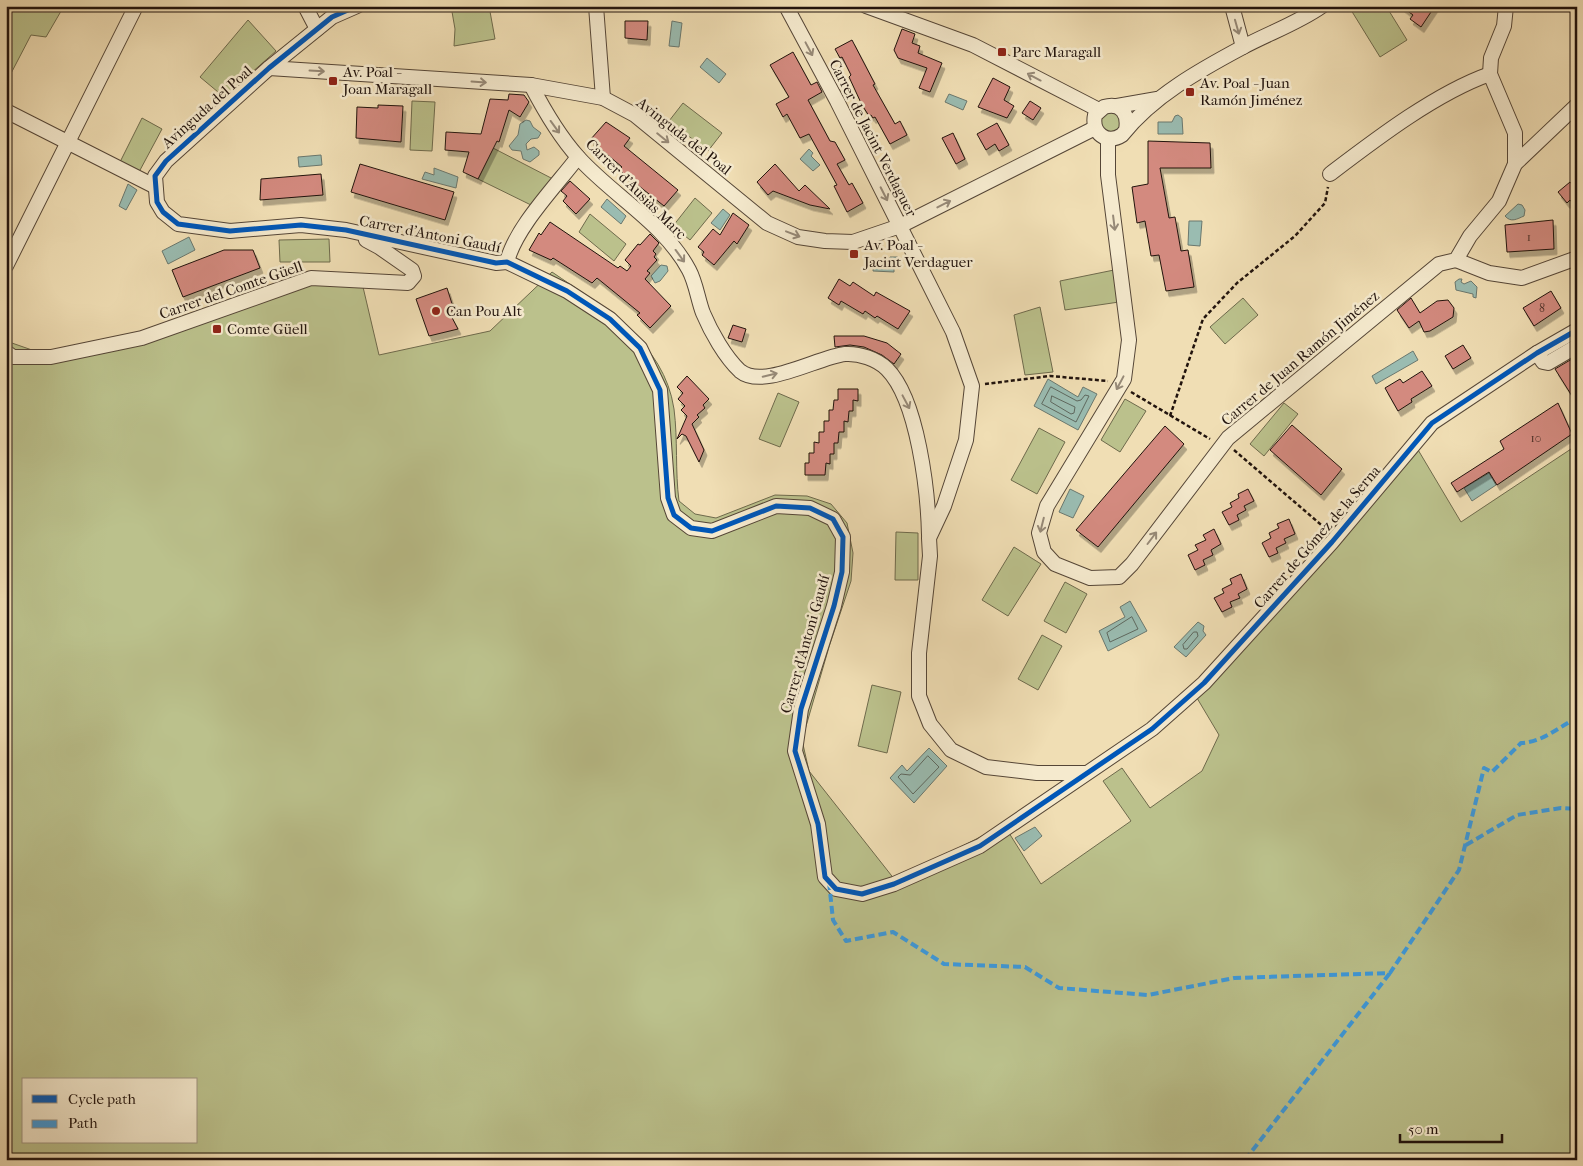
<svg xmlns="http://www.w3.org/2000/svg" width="1583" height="1166" font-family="'IM FELL French Canon',serif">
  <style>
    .green { fill: #bbc18c; stroke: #6e6a4c; fill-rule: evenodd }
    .water { fill: #9abcb1; stroke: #6a786f }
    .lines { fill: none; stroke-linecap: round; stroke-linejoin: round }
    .shore { stroke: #5e685f; stroke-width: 1 }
    .building { fill: #d38a7f; stroke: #21130d; filter: url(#shadow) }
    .minor-casing { stroke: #554637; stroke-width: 16 }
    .path { stroke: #21130d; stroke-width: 2.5; stroke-dasharray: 4 2.5; stroke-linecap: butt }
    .minor { stroke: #f5eace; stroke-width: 14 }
    .quiet { stroke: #3c9ade; stroke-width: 4; stroke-dasharray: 8 4; stroke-linecap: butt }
    .cycleway-casing { stroke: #f5eace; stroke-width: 8 }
    .cycleway { stroke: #0057b8; stroke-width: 5 }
    .oneway { stroke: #968977 }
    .poi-dot { fill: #8f2418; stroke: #f5eace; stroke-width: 2 }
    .labels { text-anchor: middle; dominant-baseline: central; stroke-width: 5; stroke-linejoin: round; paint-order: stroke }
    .number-label { font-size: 12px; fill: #4e312a }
    .poi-label { font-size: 15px; fill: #21130d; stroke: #f5eace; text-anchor: start }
    .street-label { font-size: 15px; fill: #21130d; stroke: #f5eace }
  </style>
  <defs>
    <filter id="shadow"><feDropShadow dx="3" dy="5.5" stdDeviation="0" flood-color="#0004"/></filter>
  </defs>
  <rect width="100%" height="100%" fill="#f0deb4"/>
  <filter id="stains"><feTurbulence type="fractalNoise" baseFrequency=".004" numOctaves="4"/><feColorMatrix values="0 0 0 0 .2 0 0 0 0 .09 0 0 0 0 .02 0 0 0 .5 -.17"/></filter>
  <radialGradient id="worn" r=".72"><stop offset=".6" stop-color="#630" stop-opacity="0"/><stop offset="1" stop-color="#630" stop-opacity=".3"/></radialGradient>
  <g class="green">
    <path d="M6 6H64L46 37 31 35 6 83Z"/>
    <path d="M451 6H489L495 39 454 46 455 29Z"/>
    <path d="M1357 6H1386L1407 40 1380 57 1351 10Z"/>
    <path d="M248 20 276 51 224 97 200 77Z"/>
    <path d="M412 101 435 102 432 151 410 150Z"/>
    <path d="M683 103 722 133 708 151 669 121Z"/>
    <circle cx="1111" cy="122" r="10"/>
    <path d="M142 118 162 129 139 172 120 162Z"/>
    <path d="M493 148 553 179 533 206 478 179Z"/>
    <path d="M695 198 712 213 690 240 673 226Z"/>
    <path d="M590 214 626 244 614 261 579 232Z"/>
    <path d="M329 239 330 262H280L279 240Z"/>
    <path d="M1114 270 1119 302 1065 310 1060 281Z"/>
    <path d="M552 272C603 307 664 342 674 409 678 440 675 471 679 501L695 514 716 518 775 495 807 496 831 504 847 523 853 553 851 581 829 647 802 740 809 771 895 880 1004 825 1041 884 1131 821 1103 781 1122 768 1150 808 1202 771 1219 735 1191 688 1302 565 1411 438 1461 522 1577 445V1160H6V338L9 342 32 350H112L305 284 363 287 379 355 490 331ZM24 1080H196V1142H24Z"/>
    <path d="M1243 298 1258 315 1225 344 1210 327Z"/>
    <path d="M1040 307 1053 372 1025 375 1014 315Z"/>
    <path d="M778 393 799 402 780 447 759 439Z"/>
    <path d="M1125 399 1146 411 1120 452 1101 440Z"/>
    <path d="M1284 403 1298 414 1264 456 1250 444Z"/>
    <path d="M1039 428 1065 442 1037 494 1011 480Z"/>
    <path d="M896 532 918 533V580H895Z"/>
    <path d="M1014 547 1041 564 1008 616 982 600Z"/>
    <path d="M1065 582 1087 594 1066 633 1044 621Z"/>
    <path d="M1042 635 1062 646 1038 690 1018 679Z"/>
    <path d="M872 685 901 692 887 753 858 746Z"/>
  </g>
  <g class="water">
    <path d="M672 21 682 23 679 47 669 46Z"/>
    <path d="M707 58 726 74 719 83 700 67Z"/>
    <path d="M949 94 967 101 963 110 945 102Z"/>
    <path d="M1178 115 1182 118 1183 134H1158V122H1172L1175 116Z"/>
    <path d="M526 120 530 121 533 127 541 133 538 138 531 139 526 144 527 150 534 147 539 151V155L530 162 523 159 521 151 512 150 509 146 518 135 520 124Z"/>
    <path d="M809 149 813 153 811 156 820 165 813 171 800 159Z"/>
    <path d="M321 155 322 165 299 167 298 157Z"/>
    <path d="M434 168 458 177 456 188 422 179 425 172 434 175Z"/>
    <path d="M128 184 137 190 126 210 119 206Z"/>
    <path d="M607 199 626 216 621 224 601 207Z"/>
    <path d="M1518 204 1522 205 1525 210 1524 216C1517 219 1511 223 1505 216Z"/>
    <path d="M723 209 730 215 720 230 711 223Z"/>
    <path d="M1189 221H1202L1200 246 1188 245Z"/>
    <path d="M189 237 195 250 168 264 162 251Z"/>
    <path d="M890 257H898V265H894V272L873 271 874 261H890Z"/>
    <path d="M661 265 667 266 668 271 660 281 655 283 651 276Z"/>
    <path d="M1459 279H1462L1461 282 1464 284 1471 281 1477 287 1476 298 1473 297V294L1456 290 1455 282Z"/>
    <path d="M1413 351 1418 360 1376 384 1372 376Z"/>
    <path d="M1048 379 1078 397 1083 387 1097 394 1078 430 1034 406Z"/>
    <path d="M1489 473 1496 485 1472 501 1464 488Z"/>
    <path d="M1070 489 1084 496 1073 518 1059 512Z"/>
    <path d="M1130 601 1147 631 1108 651 1099 631 1125 617 1120 607Z"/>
    <path d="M1198 622 1204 626 1203 631 1206 635 1186 657 1174 647Z"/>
    <path d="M929 748 947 766 914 803 890 778 902 765 907 771Z"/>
    <path d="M1035 827 1042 836 1024 851 1015 838Z"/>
  </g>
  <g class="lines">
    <g class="shore">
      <path d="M1051 387 1077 401 1081 400 1085 395 1089 396 1076 422 1042 404Z"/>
      <path d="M1052 396 1075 407 1074 413 1071 414 1051 402Z"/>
      <path d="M1132 617 1138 629 1110 642 1107 633Z"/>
      <path d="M1194 632H1197L1198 636 1187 649H1184L1183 645Z"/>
      <path d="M928 756 939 767 913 794 898 777 901 774 910 775Z"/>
    </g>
  </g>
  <g class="building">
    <path d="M1401 6H1435L1421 27 1410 19 1413 15Z"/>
    <path d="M625 21H648L647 40 625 38Z"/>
    <path d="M902 29 915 34 912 43 920 46 918 53 942 63 930 92 919 88 927 68 898 58 894 50Z"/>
    <path d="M852 40 875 84 873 85 895 124 900 121 907 135 890 144 875 117 873 118 871 115 869 116 862 105 849 77 851 75 842 57 840 58 835 49Z"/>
    <path d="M793 52 811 85 817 82 822 92 808 100 830 141 835 142 845 160 837 164 849 185 852 183 863 203 847 212 834 186 837 185 809 134 800 138 787 114 783 117 776 104 789 97 770 65Z"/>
    <path d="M993 78 1010 87 1004 100 1014 106 1007 118 978 107Z"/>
    <path d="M509 94 524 95 529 102 520 117 509 110 499 142 497 141 478 179 463 172 469 152 445 150 446 132 481 134 490 99 508 100Z"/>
    <path d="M1030 101 1041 108 1033 120 1022 113Z"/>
    <path d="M378 105 403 106 401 142 356 138 357 107 378 108Z"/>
    <path d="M606 122 630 138 624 146 678 190 664 206 619 170 622 167 590 140Z"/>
    <path d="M997 123 1009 145 999 151 995 144 986 150 977 134Z"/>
    <path d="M953 133 965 159 956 164 942 138Z"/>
    <path d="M1148 141 1210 143 1211 168H1160L1169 218 1175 217 1181 251 1188 250 1194 287 1166 291 1159 255 1151 256 1145 221 1137 223 1132 187 1148 184Z"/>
    <path d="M360 164 454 192 445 220 351 192Z"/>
    <path d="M775 164 799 191 805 185 830 209 810 205 773 191 768 195 757 182Z"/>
    <path d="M321 174 323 195 260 200 261 179Z"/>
    <path d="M570 181 590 199 576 214 563 201 567 196 561 191Z"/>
    <path d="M1570 182 1577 190V208L1570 200 1567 203 1558 192Z"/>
    <path d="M733 213 749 225 737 244 734 241 714 265 702 255 704 252 698 247 713 229 720 235Z"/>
    <path d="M1553 220 1554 249 1507 252 1505 225Z"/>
    <path d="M550 222 618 268 620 266 627 271 631 266 625 260 638 244 640 245 650 234 659 243 653 251 656 254 654 257 657 260 647 271 650 273 645 279 671 306 650 328 637 315 640 313 597 278 592 283 553 258 551 260 529 250 539 233 541 235Z"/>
    <path d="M224 250H253L260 268 183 297 172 270Z"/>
    <path d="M839 279 850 286 853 282 874 296 876 292 910 311 898 329 877 316 875 318 865 311 863 314 841 301 839 305 828 298Z"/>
    <path d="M447 288 454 310 449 312 458 329 429 336 416 299Z"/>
    <path d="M1551 291 1561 308 1534 326 1523 308Z"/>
    <path d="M1411 298 1420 313 1437 301 1448 300 1454 308 1453 317 1430 331 1424 332 1419 321 1409 328 1397 310Z"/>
    <path d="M733 325 746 329 742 342 728 338Z"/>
    <path d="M834 336H864L887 343 901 354 894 364 882 355 864 347 850 345 835 347Z"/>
    <path d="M1463 345 1471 358 1453 369 1445 356Z"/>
    <path d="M1577 356V404L1555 369Z"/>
    <path d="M1422 371 1432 386 1411 399 1412 402 1398 411 1385 388 1400 379 1403 383Z"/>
    <path d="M687 376 709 399 703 405 705 408 697 415 699 417 692 424 704 450 699 462 686 436 682 434 677 439 687 416 681 410 685 406 678 399 683 393 677 387Z"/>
    <path d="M838 389H858V401L853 400V411H849L848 422 844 421V432H839L838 443H834V454H830V464L826 463 825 475H805V463H809V453H814V442L819 443V432H824V421H829V410H833L834 400H838Z"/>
    <path d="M1558 403 1572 434 1497 485 1489 472 1457 492 1451 483 1504 449 1500 441Z"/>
    <path d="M1292 425 1342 469 1321 495 1270 450Z"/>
    <path d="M1165 426 1184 444 1098 547 1076 530Z"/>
    <path d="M1248 489 1254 501 1244 506 1246 510 1237 515 1239 520 1229 525 1222 512 1232 507 1230 503 1239 498 1238 494Z"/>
    <path d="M1289 519 1295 534 1284 539 1286 543 1276 548 1278 553 1269 557 1262 543 1271 538 1269 533 1279 528 1277 524Z"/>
    <path d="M1214 529 1221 544 1211 550 1213 555 1203 560 1205 565 1195 570 1188 555 1198 550 1195 545 1206 540 1203 535Z"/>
    <path d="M1241 574 1247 589 1238 594 1240 598 1230 602 1232 607 1222 612 1214 598 1224 593 1222 589 1232 584 1230 579Z"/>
  </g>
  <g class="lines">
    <g class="minor-casing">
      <g id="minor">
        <path d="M305 6 317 29"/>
        <path d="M357 6 332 17 269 68 166 161 155 176 157 202 163 212 178 224 230 231 301 225 346 230 496 263 507 262 567 291 610 319 640 348 660 390 668 498 674 515 691 528 712 531 776 506 810 508 833 519 843 537 842 572 834 606 801 709 795 751 818 824 825 877 836 889 862 894 894 884 980 846 1152 729 1204 683 1332 542 1432 423 1537 353 1577 330"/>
        <path d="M596 6 603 98"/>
        <path d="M786 6 837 101 953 332 972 386 966 440 944 506 929 538 930 556 919 653V696L930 724 951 750 986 767 1037 773H1085"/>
        <path d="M866 6 973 45 1099 110"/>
        <path d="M1232 6 1243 47"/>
        <path d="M1506 6 1504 26 1491 58 1490 74 1515 133V164"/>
        <path d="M269 68 531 85 603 98 635 115 767 223 798 237 825 241 853 242 900 226 1095 128"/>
        <path d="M531 85C544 110 559 136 578 157 613 196 664 223 689 270 696 283 698 300 703 313 711 332 725 357 740 371 763 390 818 357 845 354 859 353 877 359 887 369 918 400 928 492 929 535"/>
        <path d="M1117 106 1157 99"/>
        <path d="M6 111 154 186"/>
        <path d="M1126 130C1129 114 1121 102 1104 107L1095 115C1091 133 1107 145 1122 135 1153 96 1200 70 1243 47 1269 33 1298 23 1322 6"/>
        <path d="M1108 139V175L1129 340 1124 379 1047 506 1039 533 1044 552 1055 564 1090 578 1119 577 1132 564 1228 438 1439 264 1456 260 1470 236 1499 201 1515 164 1577 105"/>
        <path d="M1330 174C1376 139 1436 93 1490 74"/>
        <path d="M1456 260 1489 273 1522 278 1577 258"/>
        <path d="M507 262C515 228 556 186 578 157"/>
        <path d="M6 266 136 6"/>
        <path d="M6 352 13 357H51L142 338 311 278 408 283 414 276 412 270 379 247 366 240"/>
        <path d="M1537 353 1543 362 1548 363 1577 346"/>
      </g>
    </g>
    <g class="path">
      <path d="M985 384 1050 376 1108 381"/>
      <path d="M1131 392 1210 439"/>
      <path d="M1170 416 1203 319 1237 283 1295 236 1325 203 1328 187"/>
      <path d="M1234 450 1326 529"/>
    </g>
    <use href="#minor" class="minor"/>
    <g class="quiet">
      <path d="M1572 834 1577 839"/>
      <path d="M1466 845 1517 815 1561 808 1577 809"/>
      <path d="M829 882 833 920 846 941 893 932 944 964 1025 967 1059 988 1148 995 1234 978 1390 973 1459 870 1484 768 1492 772 1521 743C1543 742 1557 728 1577 718"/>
      <path d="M1245 1160 1390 973"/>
    </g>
    <g class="cycleway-casing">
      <path id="cycleway" d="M357 6 332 17 269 68 166 161 155 176 157 202 163 212 178 224 230 231 301 225 346 230 496 263 507 262 567 291 610 319 640 348 660 390 668 498 674 515 691 528 712 531 776 506 810 508 833 519 843 537 842 572 834 606 801 709 795 751 818 824 825 877 836 889 862 894 894 884 980 846 1152 729 1204 683 1332 542 1432 423 1537 353 1577 330"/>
    </g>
    <use href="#cycleway" class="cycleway"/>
  </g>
  <defs><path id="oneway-shaft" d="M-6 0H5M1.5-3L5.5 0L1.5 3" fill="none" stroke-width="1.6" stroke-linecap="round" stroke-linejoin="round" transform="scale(1.25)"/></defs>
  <g class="oneway">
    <use href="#oneway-shaft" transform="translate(1237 27) rotate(74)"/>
    <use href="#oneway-shaft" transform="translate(809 49) rotate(62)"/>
    <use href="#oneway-shaft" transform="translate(317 71) rotate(3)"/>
    <use href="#oneway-shaft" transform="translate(1034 77) rotate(-152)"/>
    <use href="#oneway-shaft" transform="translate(479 82) rotate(4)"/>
    <use href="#oneway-shaft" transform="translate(555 127) rotate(54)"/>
    <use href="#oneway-shaft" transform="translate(663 138) rotate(39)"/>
    <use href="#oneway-shaft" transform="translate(884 194) rotate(63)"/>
    <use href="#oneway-shaft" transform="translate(944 204) rotate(-27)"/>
    <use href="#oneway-shaft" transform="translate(1114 223) rotate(83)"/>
    <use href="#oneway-shaft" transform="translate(793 234) rotate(21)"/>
    <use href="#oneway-shaft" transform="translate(680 256) rotate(54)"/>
    <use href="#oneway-shaft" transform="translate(770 375) rotate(-14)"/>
    <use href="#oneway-shaft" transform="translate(1120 383) rotate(118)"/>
    <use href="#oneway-shaft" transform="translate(906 402) rotate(62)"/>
    <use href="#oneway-shaft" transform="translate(1042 525) rotate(104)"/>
    <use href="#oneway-shaft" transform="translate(1152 538) rotate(-53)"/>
  </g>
  <g class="poi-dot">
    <rect x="997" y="47" width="10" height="10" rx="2.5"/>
    <rect x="328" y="76" width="10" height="10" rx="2.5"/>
    <rect x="1185" y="87" width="10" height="10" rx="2.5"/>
    <rect x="849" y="249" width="10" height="10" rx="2.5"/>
    <circle cx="436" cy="311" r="5"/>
    <rect x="212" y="324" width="10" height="10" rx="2.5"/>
  </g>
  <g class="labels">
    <g class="number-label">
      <text x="1529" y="237">1</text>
      <text x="1542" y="308">8</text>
      <text x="1536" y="438">10</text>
    </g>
    <g class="poi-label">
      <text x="1012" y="52">Parc Maragall</text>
      <text x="343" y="72">Av. Poal -<tspan x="343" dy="17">Joan Maragall</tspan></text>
      <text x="1200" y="83">Av. Poal - Juan<tspan x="1200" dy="17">Ramón Jiménez</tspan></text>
      <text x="864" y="245">Av. Poal -<tspan x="864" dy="17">Jacint Verdaguer</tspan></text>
      <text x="446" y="311">Can Pou Alt</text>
      <text x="227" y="329">Comte Güell</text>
    </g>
    <g class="street-label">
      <text transform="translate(207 107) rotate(-42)">Avinguda del Poal</text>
      <text transform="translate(684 136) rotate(38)">Avinguda del Poal</text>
      <text transform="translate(873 138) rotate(63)">Carrer de Jacint Verdaguer</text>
      <text transform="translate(636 189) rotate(45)">Carrer d'Ausiàs Marc</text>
      <text transform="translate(430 234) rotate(11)">Carrer d'Antoni Gaudí</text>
      <text transform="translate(231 290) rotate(-19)">Carrer del Comte Güell</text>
      <text transform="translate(1300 358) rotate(-40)">Carrer de Juan Ramón Jiménez</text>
      <text transform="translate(1317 537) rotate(-49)">Carrer de Gómez de la Serna</text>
      <text transform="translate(805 644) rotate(-74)">Carrer d'Antoni Gaudí</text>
    </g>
  </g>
  <rect width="1583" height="1166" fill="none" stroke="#f0deb4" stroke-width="25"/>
  <rect x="8" y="8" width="1568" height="1151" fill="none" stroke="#21130d" stroke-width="2.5"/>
  <rect x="12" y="12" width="1558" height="1141" fill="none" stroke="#21130d"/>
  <rect x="22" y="1078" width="175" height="65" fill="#f5eace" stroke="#a09481"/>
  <rect x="32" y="1095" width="25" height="8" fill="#0057b8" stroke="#a09481"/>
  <text x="68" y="1104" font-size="15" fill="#21130d">Cycle path</text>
  <rect x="32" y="1120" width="25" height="8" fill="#3c9ade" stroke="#a09481"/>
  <text x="68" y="1128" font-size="15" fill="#21130d">Path</text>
  <path d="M1400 1134v8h102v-8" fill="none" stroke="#21130d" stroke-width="2.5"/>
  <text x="1408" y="1134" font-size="15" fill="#21130d" stroke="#f5eace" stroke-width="4" paint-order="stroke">50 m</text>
  <rect width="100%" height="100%" filter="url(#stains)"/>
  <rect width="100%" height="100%" fill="url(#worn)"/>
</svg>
